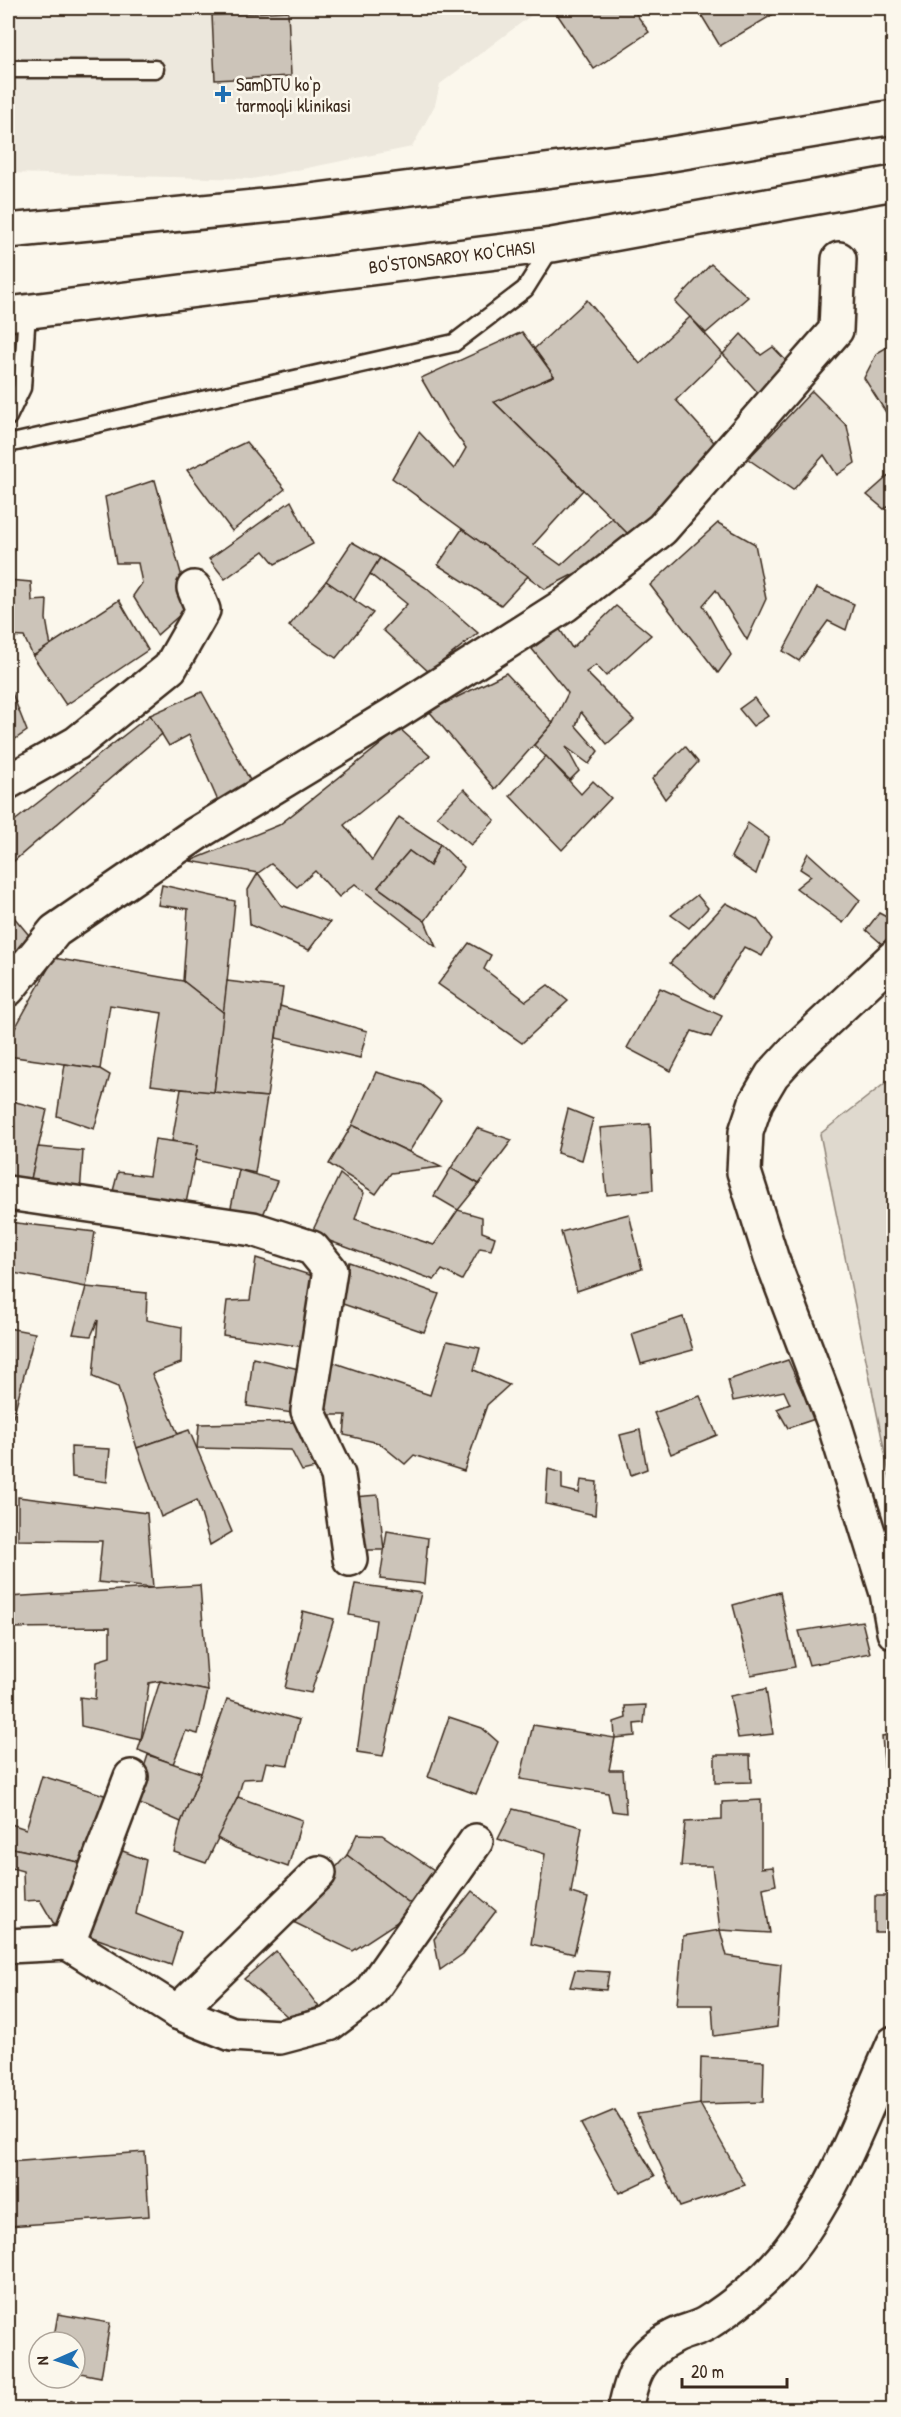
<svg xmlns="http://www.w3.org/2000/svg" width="901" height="2417" font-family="'Patrick Hand',sans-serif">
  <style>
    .built { fill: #ede8dd }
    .green { fill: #dfd9ce; stroke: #8d8276; stroke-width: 1.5 }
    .building { fill: #ccc4b9; stroke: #3b2a1e; stroke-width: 1.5 }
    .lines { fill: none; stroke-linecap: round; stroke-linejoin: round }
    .lane-casing { stroke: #3b2a1e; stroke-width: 21 }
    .street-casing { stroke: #3b2a1e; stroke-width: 38 }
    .primary-casing { stroke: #3b2a1e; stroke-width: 38 }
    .lane { stroke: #fbf7ec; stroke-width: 16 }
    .street { stroke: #fbf7ec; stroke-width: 33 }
    .primary { stroke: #fbf7ec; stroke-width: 33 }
    .poi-dot { fill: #1f6fb2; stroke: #fbf7ec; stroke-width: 2 }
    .labels { text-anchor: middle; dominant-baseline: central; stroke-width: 5; stroke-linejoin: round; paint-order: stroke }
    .poi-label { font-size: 18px; fill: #3b2a1e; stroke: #fbf7ec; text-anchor: start }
    .street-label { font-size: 18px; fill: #3b2a1e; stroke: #fbf7ec }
  </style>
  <rect width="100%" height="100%" fill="#fbf7ec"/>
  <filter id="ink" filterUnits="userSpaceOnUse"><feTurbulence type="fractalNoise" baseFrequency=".0167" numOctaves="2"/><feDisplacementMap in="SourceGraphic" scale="12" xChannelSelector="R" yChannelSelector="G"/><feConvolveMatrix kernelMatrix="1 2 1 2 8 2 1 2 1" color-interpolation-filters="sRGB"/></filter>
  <g filter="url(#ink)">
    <path class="built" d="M8 8H541L440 84 435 105 412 147 252 179 8 173Z"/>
    <path class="green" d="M893 1077V1492L820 1134Z"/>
    <g class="building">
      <path d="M553 8H632L649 32 594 69Z"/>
      <path d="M697 8H784L720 46Z"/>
      <path d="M288 11 291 76 215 80 212 15Z"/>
      <path d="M711 264 748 297 706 333 675 302Z"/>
      <path d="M587 300 640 364 690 317 723 354 676 400 722 451 636 542 494 402 554 376 534 349Z"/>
      <path d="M522 332 554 376 494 402 583 490 533 545 561 565 612 518 636 542 545 589 392 478 419 432 454 469 466 448 446 421 421 378Z"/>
      <path d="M741 334 761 355 773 347 793 368 761 396 723 354Z"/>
      <path d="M894 343V425L864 378 877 353Z"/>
      <path d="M812 391 847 426 855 463 837 475 824 455 793 490 748 459Z"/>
      <path d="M246 442 285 489 232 531 187 470Z"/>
      <path d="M894 471V504L884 509 867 495Z"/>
      <path d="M155 480 190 606 157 635 133 596 142 583 138 563H116L105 497Z"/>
      <path d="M291 501 313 544 275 564 264 551 225 579 209 559Z"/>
      <path d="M718 523 755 544 766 599 747 640 716 590 703 605 731 655 718 673 650 585Z"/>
      <path d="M462 529 528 576 501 605 438 565Z"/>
      <path d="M352 542 380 558 354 600 326 581Z"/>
      <path d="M380 558 425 587 478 633 429 672 383 630 407 604 370 574Z"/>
      <path d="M8 580 31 582 32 601 47 600 46 619 51 647 33 656 24 637 8 636Z"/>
      <path d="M326 581 373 613 336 658 289 626Z"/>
      <path d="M817 588 854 604 846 630 828 621 799 661 783 651Z"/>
      <path d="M119 600 148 650 66 705 33 656Z"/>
      <path d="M616 606 651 635 606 676 596 665 586 672 634 720 607 744 581 712 576 726 598 751 589 764 566 747 579 771 570 780 534 745 553 723 568 693 532 649 559 628 572 648Z"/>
      <path d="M506 673 553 723 495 789 429 711Z"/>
      <path d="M8 683 27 731 8 744Z"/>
      <path d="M202 692 252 784 218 801 189 735 169 746 150 715Z"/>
      <path d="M754 698 768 716 753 726 739 709Z"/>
      <path d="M150 715 162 734 8 866V826Z"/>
      <path d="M400 729 430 756 344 825 372 860 399 817 440 844 430 866 409 851 378 887 425 921 436 947 355 884 339 897 315 871 297 887 271 864 258 873 190 861 279 825Z"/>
      <path d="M685 746 698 762 665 799 652 779Z"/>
      <path d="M546 756 581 794 593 781 611 798 562 850 510 796Z"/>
      <path d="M464 789 495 820 471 845 437 816Z"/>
      <path d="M748 823 769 838 756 874 731 857Z"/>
      <path d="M440 844 464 867 425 921 378 887 409 851 430 866Z"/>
      <path d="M808 853 860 900 843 923 796 888 811 876 800 869Z"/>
      <path d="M258 873 281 905 330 922 309 950 250 925 248 890Z"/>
      <path d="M162 885 235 901 224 1013 183 981 188 909 158 905Z"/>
      <path d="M697 895 708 908 689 928 671 915Z"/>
      <path d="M726 903 757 919 772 939 762 956 744 947 713 998 670 963Z"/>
      <path d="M8 910 33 940 15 958 8 949Z"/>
      <path d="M879 913 894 921V931L882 944 866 930Z"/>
      <path d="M469 943 491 955 484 969 526 1001 548 985 568 1001 522 1043 438 984Z"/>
      <path d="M54 958 183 981 224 1013 214 1093 151 1085 162 1013 110 1005 100 1069 8 1056V1041Z"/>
      <path d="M227 981 283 988 267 1097 214 1093Z"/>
      <path d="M660 988 722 1016 711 1037 692 1031 671 1071 627 1048Z"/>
      <path d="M280 1006 367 1031 360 1058 276 1038Z"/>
      <path d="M65 1064 100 1069 110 1075 94 1129 57 1116Z"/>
      <path d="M376 1072 421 1085 441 1101 409 1152 352 1125Z"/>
      <path d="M181 1089 267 1097 255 1173 195 1160 198 1145 172 1141Z"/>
      <path d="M8 1100 47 1110 29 1188 8 1185Z"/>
      <path d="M568 1109 593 1119 582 1160 557 1153Z"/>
      <path d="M650 1124 653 1190 607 1195 600 1128Z"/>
      <path d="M352 1125 409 1152 441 1167 391 1173 376 1194 329 1164Z"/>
      <path d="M477 1128 512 1140 479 1184 451 1168Z"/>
      <path d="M155 1139 198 1145 185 1208 112 1195 118 1172 149 1176Z"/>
      <path d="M38 1147 83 1151 80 1194 29 1188Z"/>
      <path d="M451 1168 479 1184 458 1210 434 1196Z"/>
      <path d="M239 1170 277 1181 261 1220 230 1212Z"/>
      <path d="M340 1174 364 1193 355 1219 434 1245 458 1210 482 1217V1232L495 1237 491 1250 480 1248 462 1280 442 1270 434 1280 311 1234Z"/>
      <path d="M629 1214 642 1269 577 1291 561 1232Z"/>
      <path d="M8 1222 95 1232 86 1287 8 1272Z"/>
      <path d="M256 1258 316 1277 304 1347 223 1335 227 1301 250 1300Z"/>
      <path d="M349 1262 439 1294 424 1332 337 1302Z"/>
      <path d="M86 1287 147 1293 146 1320 182 1327 181 1363 152 1374 178 1434 137 1448 118 1387 93 1377 98 1320 91 1336 73 1334Z"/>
      <path d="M683 1317 693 1350 641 1364 632 1334Z"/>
      <path d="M8 1328 35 1333 13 1417 8 1415Z"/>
      <path d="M447 1341 480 1348 474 1370 509 1385 487 1405 464 1471 414 1455 405 1464 379 1443 344 1435 346 1415H321L329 1361 430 1395Z"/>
      <path d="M253 1358 299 1369 292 1413 247 1406Z"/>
      <path d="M788 1360 815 1419 788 1428 777 1409 790 1404 784 1391 733 1401 728 1380Z"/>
      <path d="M700 1396 717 1435 671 1454 654 1413Z"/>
      <path d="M302 1422 324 1466 302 1471 291 1450 197 1448 199 1424Z"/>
      <path d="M189 1430 232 1532 210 1545 197 1500 161 1517 137 1448Z"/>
      <path d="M640 1430 647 1469 631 1475 620 1435Z"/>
      <path d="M71 1447 110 1449 107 1482 72 1477Z"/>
      <path d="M548 1469 562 1473V1489L579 1493 581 1480 597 1482 595 1515 546 1504Z"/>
      <path d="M378 1495 384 1550H364L353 1497Z"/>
      <path d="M18 1497 147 1513 153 1588 98 1582 102 1541 18 1540Z"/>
      <path d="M387 1531 428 1538 424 1584 380 1579Z"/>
      <path d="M355 1584 421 1593 383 1756 357 1752 376 1620 349 1615Z"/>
      <path d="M200 1585 208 1691 160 1681 149 1683 141 1740 81 1726 80 1697 95 1699 97 1661 110 1657V1627L8 1628V1597Z"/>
      <path d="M780 1592 795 1667 751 1675 733 1605Z"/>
      <path d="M303 1611 334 1619 311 1693 285 1688Z"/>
      <path d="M862 1621 870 1653 809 1665 799 1631Z"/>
      <path d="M160 1681 208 1691 198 1734 186 1731 173 1764 138 1750Z"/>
      <path d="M766 1689 773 1734 738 1738 730 1696Z"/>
      <path d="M227 1699 299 1720 288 1765 266 1762 262 1778 243 1779 238 1797 206 1863 174 1852 181 1822 201 1773Z"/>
      <path d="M646 1705 644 1723 634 1724 635 1736 615 1738 614 1722 626 1718 625 1706Z"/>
      <path d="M449 1717 482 1728 498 1742 476 1794 428 1777Z"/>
      <path d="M533 1725 615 1738 609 1770H623L626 1813 612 1811 608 1793 520 1779Z"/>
      <path d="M894 1734V1788H886L882 1736Z"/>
      <path d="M148 1755 201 1773 181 1822 133 1801Z"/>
      <path d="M715 1755H750L751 1782 715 1783Z"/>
      <path d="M42 1776 111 1797 83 1863 8 1847V1823L26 1829Z"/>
      <path d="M238 1797 302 1820 288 1867 235 1848 217 1838Z"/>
      <path d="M761 1800V1868L773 1867 776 1885 763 1888 770 1933 720 1930 712 1866H681L685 1822 722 1820V1802Z"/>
      <path d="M513 1809 582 1827 571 1893 588 1898 574 1954 531 1944 545 1854 498 1839Z"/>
      <path d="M357 1834 382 1835 437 1872 417 1909 347 1855Z"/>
      <path d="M8 1847 83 1863 58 1931 40 1900 24 1901 23 1871 8 1867Z"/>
      <path d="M115 1848 146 1860 136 1914 181 1932 171 1965 84 1934Z"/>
      <path d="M347 1855 417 1909 353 1951 289 1920Z"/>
      <path d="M472 1891 496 1911 463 1954 440 1970 434 1939Z"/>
      <rect x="875" y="1896" width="19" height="36"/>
      <path d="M720 1930 727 1956 781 1964 777 2027 714 2036 712 2005H677L683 1936Z"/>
      <path d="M276 1951 319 2007 288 2017 244 1979Z"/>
      <path d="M575 1970 609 1972 606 1990 570 1987Z"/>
      <path d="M701 2057 764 2061 763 2102 700 2104Z"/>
      <path d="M700 2104 745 2185 680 2207 637 2114Z"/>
      <path d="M615 2110 655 2176 619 2193 581 2124Z"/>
      <path d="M145 2152 149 2216 8 2226V2162Z"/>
      <path d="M58 2314 110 2323 101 2377 75 2372V2342H53Z"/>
      <path d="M71 2401 115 2410H69Z"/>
    </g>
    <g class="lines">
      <g class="lane-casing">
        <g id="lane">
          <path d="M8 69H155"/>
          <path d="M8 417 22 388 27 312"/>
          <path d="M8 444 454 343 525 289 552 246"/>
        </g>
      </g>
      <g class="street-casing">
        <g id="street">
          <path d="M8 782 77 743 170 668 203 610 194 588"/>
          <path d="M894 957 794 1051 772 1075 756 1102 746 1132 744 1172 771 1257 834 1423 887 1593 894 1632"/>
          <path d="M8 989 55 931 196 834 392 715 565 605 662 529 836 330 839 259"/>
          <path d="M8 1193 253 1229 312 1248 330 1270 308 1411 338 1475 350 1559"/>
          <path d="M68 1943 177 2012 232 2034 280 2037 329 2024 369 1994 476 1841"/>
          <path d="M8 1946 68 1943 131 1777"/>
          <path d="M177 2012 319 1873"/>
          <path d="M625 2410C632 2375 639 2354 673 2337 683 2331 696 2330 707 2323 733 2307 763 2282 783 2258 834 2196 862 2116 894 2043"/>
        </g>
      </g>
      <g class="primary-casing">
        <g id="primary">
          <path d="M8 231 294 203 647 158 894 117"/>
          <path d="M8 314 552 245 894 183"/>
        </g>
      </g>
      <use href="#lane" class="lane"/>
      <use href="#street" class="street"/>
      <use href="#primary" class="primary"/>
    </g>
  </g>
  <path class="poi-dot" d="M220 85h6v6h6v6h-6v6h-6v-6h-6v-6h6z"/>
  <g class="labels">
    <g class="poi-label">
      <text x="236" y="84">SamDTU ko‘p<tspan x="236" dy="21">tarmoqli klinikasi</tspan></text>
    </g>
    <g class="street-label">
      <text transform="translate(452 257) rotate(-7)">BO'STONSAROY KO'CHASI</text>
    </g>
  </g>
  <rect width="901" height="2417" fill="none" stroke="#fbf7ec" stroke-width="30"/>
  <rect x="15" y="15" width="871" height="2387" fill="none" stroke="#3b2a1e" stroke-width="2" filter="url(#ink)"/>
  <g transform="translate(57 2360) rotate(267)"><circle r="28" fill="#fbf7ec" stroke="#aea59a" stroke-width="1.5"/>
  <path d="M0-4.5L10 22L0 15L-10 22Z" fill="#1f6fb2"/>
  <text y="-9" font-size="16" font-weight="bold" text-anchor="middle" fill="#3b2a1e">N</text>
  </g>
  <path d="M682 2378v9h105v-9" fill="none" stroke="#3b2a1e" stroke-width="3"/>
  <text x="691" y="2378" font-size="18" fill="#3b2a1e" stroke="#fbf7ec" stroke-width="4.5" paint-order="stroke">20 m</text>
</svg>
